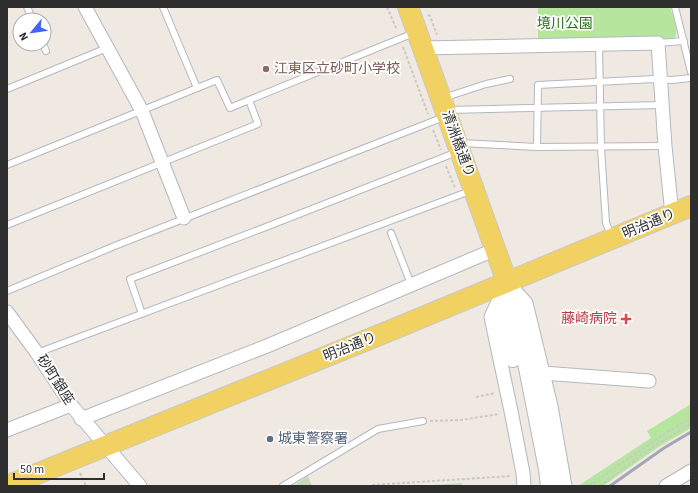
<svg xmlns="http://www.w3.org/2000/svg" width="698" height="493" font-family="'Source Sans 3','Noto Sans JP',sans-serif">
  <style>
    .green { fill: #b6e59e }
    .cemetery { fill: #c8d9b8 }
    .lines { fill: none; stroke-linecap: round; stroke-linejoin: round }
    .lane-casing { stroke: #b4b7c1; stroke-width: 8 }
    .street-casing { stroke: #b4b7c1; stroke-width: 15 }
    .secondary-casing { stroke: #b4b7c1; stroke-width: 20 }
    .primary-casing { stroke: #c9c9c9; stroke-width: 22 }
    .path { stroke: #c9c9c9; stroke-width: 2; stroke-dasharray: 3 2; stroke-linecap: butt }
    .lane { stroke: #fff; stroke-width: 6 }
    .street { stroke: #fff; stroke-width: 13 }
    .secondary { stroke: #fff; stroke-width: 18 }
    .primary { stroke: #f2d163; stroke-width: 20 }
    .rail { stroke: #a3a6b8; stroke-width: 3 }
    .education-dot { fill: #8d6e63; stroke: #fff; stroke-width: 1.5 }
    .health-dot { fill: #e0444e; stroke: #fff; stroke-width: 1.5 }
    .service-dot { fill: #5c6f8a; stroke: #fff; stroke-width: 1.5 }
    .labels { text-anchor: middle; dominant-baseline: central; stroke-width: 3.5; stroke-linejoin: round; paint-order: stroke }
    .park-label { font-size: 14px; fill: #2c6e1b; stroke: #fff }
    .education-label { font-size: 14px; fill: #785e54; stroke: #fff; text-anchor: start }
    .street-label { font-size: 14px; fill: #2e2e2e; stroke: #fff }
    .health-label { font-size: 14px; fill: #be3a42; stroke: #fff; text-anchor: end }
    .service-label { font-size: 14px; fill: #4e5e75; stroke: #fff; text-anchor: start }
  </style>
  <rect width="100%" height="100%" fill="#efe9e1"/>
  <g class="green">
    <path d="M538 7H670C672 13 679 32 675 37 673 39 671 39 669 39L538 42Z"/>
    <path d="M691 404V428L660 446 603 486H578L651 438 647 431Z"/>
  </g>
  <g class="cemetery">
    <path d="M308 476 312 486H293Z"/>
    <path d="M462 483V486H431V485Z"/>
  </g>
  <g class="lines">
    <g class="lane-casing">
      <g id="lane">
        <path d="M27 7 33 20"/>
        <path d="M163 7 197 88"/>
        <path d="M675 7 691 72"/>
        <path d="M658 43 684 41"/>
        <path d="M43 44 46 51"/>
        <path d="M599 45 601 148 606 223 611 235"/>
        <path d="M7 89 107 48"/>
        <path d="M443 98 486 84 510 79"/>
        <path d="M449 110 662 105"/>
        <path d="M460 143 537 147 665 146"/>
        <path d="M537 147 538 85 655 79 672 80 691 78"/>
        <path d="M7 165 217 80 230 108 249 100"/>
        <path d="M7 225 258 124 249 100 414 33"/>
        <path d="M391 233 411 284"/>
        <path d="M7 291 117 245 444 117"/>
        <path d="M142 314 130 279 266 227 457 152"/>
        <path d="M37 353 470 191"/>
        <path d="M283 486 378 429 423 421"/>
      </g>
    </g>
    <g class="street-casing">
      <g id="street">
        <path d="M85 7 142 111 184 218"/>
        <path d="M423 48 658 43 665 146 672 214"/>
        <path d="M7 312 37 353 71 405 140 486"/>
        <path d="M543 373 649 381"/>
        <path d="M81 419 267 346 496 249"/>
        <path d="M7 430 71 405"/>
        <path d="M524 486 523 473 511 411 491 317 507 282 526 303 551 406 565 486"/>
        <path d="M666 486 691 471"/>
      </g>
    </g>
    <g class="secondary-casing">
      <g id="secondary">
        <path d="M507 282 516 307 548 469 550 486"/>
        <path d="M507 287 504 312 513 358"/>
      </g>
    </g>
    <g class="primary-casing">
      <g id="primary">
        <path d="M408 7 507 282"/>
        <path d="M7 486 394 329 691 206"/>
      </g>
    </g>
    <g class="path">
      <path d="M387 7 397 30"/>
      <path d="M428 15 430 16 437 35"/>
      <path d="M403 47 428 114"/>
      <path d="M433 130 441 150"/>
      <path d="M446 166 455 188"/>
      <path d="M476 397 495 393"/>
      <path d="M430 421 461 420 499 414"/>
      <path d="M80 473 86 486"/>
      <path d="M372 485 511 476"/>
      <path d="M589 486 661 436 691 418"/>
      <path d="M600 486 654 446 691 424"/>
    </g>
    <use href="#lane" class="lane"/>
    <use href="#street" class="street"/>
    <use href="#secondary" class="secondary"/>
    <use href="#primary" class="primary"/>
    <path class="rail" d="M610 486 664 448 691 432"/>
  </g>
  <circle class="education-dot" cx="266" cy="69" r="4"/>
  <path class="health-dot" d="M624 313h4v4h4v4h-4v4h-4v-4h-4v-4h4z"/>
  <circle class="service-dot" cx="270" cy="439" r="4"/>
  <g class="labels">
    <g class="park-label">
      <text x="565" y="24">境川公園</text>
    </g>
    <g class="education-label">
      <text x="274" y="69">江東区立砂町小学校</text>
    </g>
    <g class="street-label">
      <text transform="translate(458 144) rotate(70)">清洲橋通り</text>
      <text transform="translate(649 224) rotate(-23)">明治通り</text>
      <text transform="translate(350 347) rotate(-22)">明治通り</text>
      <text transform="translate(55 380) rotate(57)">砂町銀座</text>
    </g>
    <g class="health-label">
      <text x="617" y="319">藤崎病院</text>
    </g>
    <g class="service-label">
      <text x="278" y="439">城東警察署</text>
    </g>
  </g>
  <rect width="698" height="493" fill="none" stroke="#2e2e2e" stroke-width="16"/>
  <g transform="translate(32 32) rotate(241)"><circle r="19" fill="#ffffff" stroke="#ababab"/>
  <path d="M0-3L7 15L0 10L-7 15Z" fill="#4264fb"/>
  <text y="-6" font-size="11" font-weight="bold" text-anchor="middle" fill="#2e2e2e">N</text>
  </g>
  <path d="M14 473v6h90v-6" fill="none" stroke="#2e2e2e" stroke-width="2"/>
  <text x="20" y="473" font-size="12" fill="#2e2e2e" stroke="#ffffff" stroke-width="3" paint-order="stroke">50 m</text>
</svg>
